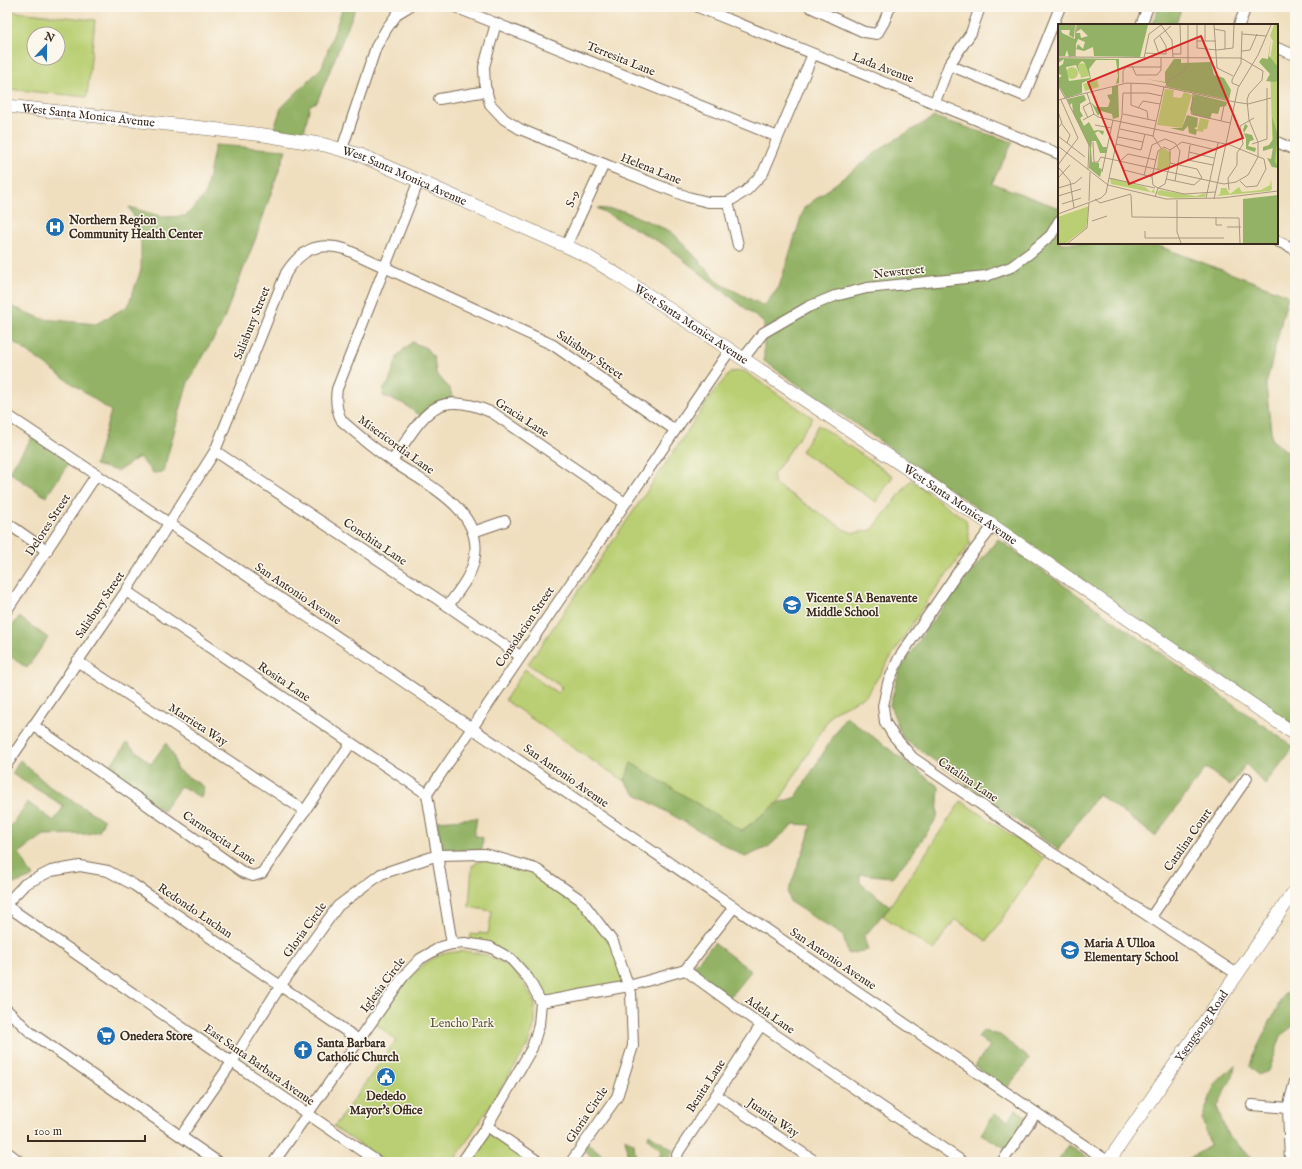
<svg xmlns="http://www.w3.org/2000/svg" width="1302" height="1169" font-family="'IM FELL English',serif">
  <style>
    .green { fill: #bacf73; stroke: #7a7c48; fill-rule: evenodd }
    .forest { fill: #93b265; stroke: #676e42 }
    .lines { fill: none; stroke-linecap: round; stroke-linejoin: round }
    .minor-casing { stroke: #7a6956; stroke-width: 12 }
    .major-casing { stroke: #7a6956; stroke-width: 14 }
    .minor { stroke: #fff; stroke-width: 10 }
    .major { stroke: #fff; stroke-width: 13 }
    .labels { text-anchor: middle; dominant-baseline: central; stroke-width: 3; stroke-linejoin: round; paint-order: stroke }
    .street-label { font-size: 12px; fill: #3b2a1e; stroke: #fbf7ec }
    .poi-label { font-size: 12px; font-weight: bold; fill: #3b2a1e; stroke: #fbf7ec; text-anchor: start }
    .park-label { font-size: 12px; fill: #5b5333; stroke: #fbf7ec }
    .inset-road { fill: none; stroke: #a8977f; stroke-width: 1 }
    .view { fill: #d62828; fill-opacity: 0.15; stroke: #d62828; stroke-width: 2 }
    .inset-edge { fill: none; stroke: #3b2a1e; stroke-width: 2 }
  </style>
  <rect width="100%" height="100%" fill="#fbf7ec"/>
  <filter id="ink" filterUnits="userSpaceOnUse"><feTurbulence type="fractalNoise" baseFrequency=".025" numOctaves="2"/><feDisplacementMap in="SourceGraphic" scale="8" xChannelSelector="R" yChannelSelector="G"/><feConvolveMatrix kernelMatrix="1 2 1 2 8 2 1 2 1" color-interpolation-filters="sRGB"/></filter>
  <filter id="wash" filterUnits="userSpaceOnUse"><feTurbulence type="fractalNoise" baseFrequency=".012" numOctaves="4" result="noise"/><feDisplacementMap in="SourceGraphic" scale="16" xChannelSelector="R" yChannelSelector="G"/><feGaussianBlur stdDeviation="0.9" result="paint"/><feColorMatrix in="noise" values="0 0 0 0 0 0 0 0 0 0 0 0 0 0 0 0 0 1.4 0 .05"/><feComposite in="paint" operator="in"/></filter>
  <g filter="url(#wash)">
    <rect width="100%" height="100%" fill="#f0dfbf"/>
    <g class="green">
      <path d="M7 11 95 20 87 97 7 89ZM34 34H58V58H34Z"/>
      <path d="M744 371 813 418 773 475 775 484 845 530 854 533 872 530 911 480 966 520 970 544 931 595 866 696 833 712 778 803 741 831 631 763 625 781 585 756 505 700 525 669 542 683 558 693 562 687 528 664 637 506 715 390 731 372Z"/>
      <path d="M818 425 893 476 876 502 801 451Z"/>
      <path d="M961 801 1044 858 987 941 955 919 933 950 883 916Z"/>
      <path d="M485 858 536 871 579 901 612 943 625 985 542 1000 512 958 469 942 470 934 478 935 479 933 488 934 492 911 469 907 472 866Z"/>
      <path d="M464 951 487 955 507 965 524 983 535 1004V1024L527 1047 491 1104 453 1162H386L334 1127 396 1040 376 1024C394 999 412 965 443 954 449 952 458 952 464 951Z"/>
      <path d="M490 1133 533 1162H469Z"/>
    </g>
    <g class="forest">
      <path d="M343 7H356L317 102 310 105 304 132 274 129 281 108 322 67Z"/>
      <path d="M1159 7H1182L1175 25H1152Z"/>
      <path d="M934 117 1013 142 992 183 1059 208V243H1151L1288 295 1266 385 1272 440 1295 457V727L764 361V323L663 244 597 208 624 211 672 232 721 284 764 306 779 287 804 208 886 145Z"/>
      <path d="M215 145 286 150 255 240 220 328 188 382 163 472 153 473 139 457 118 471 95 465 111 411 12 341 7 348V302L13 307 43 319 96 324 128 306 141 270V231L129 207 163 217 186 216 205 195Z"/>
      <path d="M412 342 426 348 434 358 436 373 450 389 453 401 421 416 402 403 383 396 384 389 389 382 398 355Z"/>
      <path d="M33 436 70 461 46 497 9 472Z"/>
      <path d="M998 539 1294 747 1265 784 1246 764 1230 786 1206 768 1155 836 1098 794 1058 850 902 737 890 705 899 672 927 628Z"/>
      <path d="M19 617 48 638 27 668 7 654V634Z"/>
      <path d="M846 716 939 787 937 818 912 854 892 877 860 874V883L890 906 864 937 868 950 848 954 843 936 790 902 788 892 807 841 811 825 794 824 768 847 745 857 634 793 625 781 631 763 742 831 778 803 796 797Z"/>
      <path d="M127 743 151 764 166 743 174 757 176 769 204 787 201 798 181 786 163 811 105 772Z"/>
      <path d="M20 760 50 787 104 820 99 831 88 834 44 835 19 853 33 877 13 884 10 876 7 873V842L12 834 8 831C14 821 21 813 27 802L54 821 64 806 12 774Z"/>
      <path d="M477 818 474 835 483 838 482 850 441 851 437 821Z"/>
      <path d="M714 943 751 971 728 999 690 970Z"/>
      <path d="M1295 987V1024L1281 1036 1269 1071 1258 1075 1250 1066 1253 1056 1284 994Z"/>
      <path d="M983 1031 1000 1035 1030 1059 1006 1089 975 1066 990 1046 978 1037Z"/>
      <path d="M1235 1065 1233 1076 1217 1107 1228 1136 1255 1160V1162H1183L1210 1146 1202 1119 1215 1084Z"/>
      <path d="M1016 1110 1029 1118 1007 1149 981 1134 994 1114 1008 1120Z"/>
      <path d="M649 1134 673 1150 668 1162H654L662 1151 648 1138Z"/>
      <path d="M625 1138 634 1144 636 1162H624L628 1159Z"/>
      <path d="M587 1143 613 1162H598L585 1151Z"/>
      <path d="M1068 1145 1094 1162H1057Z"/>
    </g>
  </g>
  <g filter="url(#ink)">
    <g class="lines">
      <g class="minor-casing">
        <g id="minor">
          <path d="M455 7 778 137"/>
          <path d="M698 7C818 56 939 104 1059 154"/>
          <path d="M810 7 864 32 877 34 884 22 890 7"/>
          <path d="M496 23 484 67 485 86 490 104 504 119 520 129 604 164 688 197 708 202H728L746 191 763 173 813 54"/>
          <path d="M1141 25 1148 7"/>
          <path d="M1239 25 1246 7"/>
          <path d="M1277 48 1295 55"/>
          <path d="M949 65 1024 96 1060 7"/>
          <path d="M439 99 487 91"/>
          <path d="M935 102 949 65 971 33 980 7"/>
          <path d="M1277 142 1295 150"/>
          <path d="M342 149 376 47 387 28 398 13 408 7"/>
          <path d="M419 180 337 389C335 401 336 410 342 421 358 435 375 449 392 461 425 484 486 510 474 561 470 578 458 591 448 606"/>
          <path d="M728 202 738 245"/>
          <path d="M1277 241 1295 249"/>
          <path d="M566 246 604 164"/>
          <path d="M743 359 763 333 808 307 835 296 867 288 986 276 1011 267 1030 253 1051 235 1059 221"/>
          <path d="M7 415C377 660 741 914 1109 1162"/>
          <path d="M215 451 448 606 520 656"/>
          <path d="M392 461C424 417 432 386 493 413L625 503"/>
          <path d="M7 523 47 551"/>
          <path d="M993 526 960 569 899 658 888 683 883 706 885 722 893 735 913 758 1049 851 1237 974"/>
          <path d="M473 532 505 521"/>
          <path d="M126 591 427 794"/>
          <path d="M7 610 97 474"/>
          <path d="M77 661 305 811"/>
          <path d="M33 725 244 873 253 876 262 873 351 743"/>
          <path d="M7 764 126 591 215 451 286 273C301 250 317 241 345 249L553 345 675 430"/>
          <path d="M7 903 25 884 51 871 80 866 108 871 134 885 359 1040"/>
          <path d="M7 906 232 1062 378 1162"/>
          <path d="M1151 917 1247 778"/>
          <path d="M452 944 427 794 730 350"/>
          <path d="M685 970 734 907"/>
          <path d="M541 1002 629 986 685 970 761 1025 963 1162"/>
          <path d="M7 1010 30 1032 218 1162"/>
          <path d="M716 1095 816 1162"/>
          <path d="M1252 1105 1288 1108"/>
          <path d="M487 1126 539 1162"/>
          <path d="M181 1136 232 1062 281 985 338 906 381 874 438 855 485 854 536 869 581 900 613 942 631 993 633 1046 617 1097 571 1162"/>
          <path d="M7 1152 20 1162"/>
          <path d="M274 1162 403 977 420 959 441 947 452 944 465 943 490 947 511 959 528 978 541 1002 539 1025 532 1048 487 1126 462 1162"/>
          <path d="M678 1162 677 1155 679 1151 716 1095 761 1025"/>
          <path d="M1002 1162 1036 1113"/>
          <path d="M1290 1162 1288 1108 1295 1081"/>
        </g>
      </g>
      <g class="major-casing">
        <g id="major">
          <path id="s1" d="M7 106 264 135 325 145 360 155 566 246 585 255 621 277 993 526 1295 734"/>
          <path id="s2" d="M1108 1162 1295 890"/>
        </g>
      </g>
      <use href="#minor" class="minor"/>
      <use href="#major" class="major"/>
    </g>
  </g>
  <defs>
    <g id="hospital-disc" transform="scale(1)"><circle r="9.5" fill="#1f6fb2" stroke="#fbf7ec"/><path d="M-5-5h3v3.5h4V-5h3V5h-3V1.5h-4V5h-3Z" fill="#fff"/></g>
    <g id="school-disc" transform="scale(1)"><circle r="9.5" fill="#1f6fb2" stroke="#fbf7ec"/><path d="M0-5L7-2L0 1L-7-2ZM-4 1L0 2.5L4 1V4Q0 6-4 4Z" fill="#fff"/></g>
    <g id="supermarket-disc" transform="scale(1)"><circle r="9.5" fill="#1f6fb2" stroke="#fbf7ec"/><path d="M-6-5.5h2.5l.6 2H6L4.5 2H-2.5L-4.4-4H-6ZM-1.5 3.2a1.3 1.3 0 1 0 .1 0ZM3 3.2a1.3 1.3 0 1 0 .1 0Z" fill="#fff"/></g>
    <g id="church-disc" transform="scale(1)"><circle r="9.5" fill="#1f6fb2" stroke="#fbf7ec"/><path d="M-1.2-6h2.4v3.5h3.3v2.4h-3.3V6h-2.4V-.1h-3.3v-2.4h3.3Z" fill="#fff"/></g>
    <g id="civic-disc" transform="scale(1)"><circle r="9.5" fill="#1f6fb2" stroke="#fbf7ec"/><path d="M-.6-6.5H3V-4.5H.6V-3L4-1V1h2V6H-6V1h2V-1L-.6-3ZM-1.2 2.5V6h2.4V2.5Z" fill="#fff"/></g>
  </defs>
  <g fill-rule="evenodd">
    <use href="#hospital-disc" x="55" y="227"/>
    <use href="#school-disc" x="792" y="605"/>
    <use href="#school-disc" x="1070" y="950"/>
    <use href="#supermarket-disc" x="106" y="1036"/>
    <use href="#church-disc" x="303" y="1050"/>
    <use href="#civic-disc" x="386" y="1077"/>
  </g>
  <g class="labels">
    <g class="street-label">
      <text transform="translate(621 59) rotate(22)">Terresita Lane</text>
      <text transform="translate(883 68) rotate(21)">Lada Avenue</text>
      <text stroke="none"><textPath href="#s1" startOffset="82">West Santa Monica Avenue</textPath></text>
      <text transform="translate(651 169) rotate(22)">Helena Lane</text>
      <text stroke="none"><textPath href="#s1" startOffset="406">West Santa Monica Avenue</textPath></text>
      <text transform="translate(573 199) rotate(-65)">S-9</text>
      <text transform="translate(899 272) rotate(-6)">Newstreet</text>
      <text transform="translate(252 323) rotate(-68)">Salisbury Street</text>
      <text stroke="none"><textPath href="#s1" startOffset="730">West Santa Monica Avenue</textPath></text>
      <text transform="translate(590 355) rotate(34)">Salisbury Street</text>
      <text transform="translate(522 418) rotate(33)">Gracia Lane</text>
      <text transform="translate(396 445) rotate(36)">Misericordia Lane</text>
      <text stroke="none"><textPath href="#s1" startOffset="1054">West Santa Monica Avenue</textPath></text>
      <text transform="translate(48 525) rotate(-57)">Delores Street</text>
      <text transform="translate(375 542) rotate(34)">Conchita Lane</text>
      <text transform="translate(298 594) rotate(34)">San Antonio Avenue</text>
      <text transform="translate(100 605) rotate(-56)">Salisbury Street</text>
      <text transform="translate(525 627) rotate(-56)">Consolacion Street</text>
      <text transform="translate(284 682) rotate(34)">Rosita Lane</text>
      <text transform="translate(198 725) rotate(33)">Marrieta Way</text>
      <text transform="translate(566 776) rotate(35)">San Antonio Avenue</text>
      <text transform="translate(968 780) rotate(34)">Catalina Lane</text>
      <text transform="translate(219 838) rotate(34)">Carmencita Lane</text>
      <text transform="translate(1188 840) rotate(-55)">Catalina Court</text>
      <text transform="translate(195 911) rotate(34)">Redondo Luchan</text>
      <text transform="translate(305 930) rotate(-54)">Gloria Circle</text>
      <text transform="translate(833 959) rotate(34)">San Antonio Avenue</text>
      <text transform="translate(383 985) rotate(-53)">Iglesia Circle</text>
      <text transform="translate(770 1015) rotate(35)">Adela Lane</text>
      <text stroke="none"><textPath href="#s2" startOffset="165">Ysengsong Road</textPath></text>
      <text transform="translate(259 1065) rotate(35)">East Santa Barbara Avenue</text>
      <text transform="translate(706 1086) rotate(-57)">Benita Lane</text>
      <text transform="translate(587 1115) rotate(-56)">Gloria Circle</text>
      <text transform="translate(773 1118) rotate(34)">Juanita Way</text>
    </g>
    <g class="poi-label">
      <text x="69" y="220">Northern Region<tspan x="69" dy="14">Community Health Center</tspan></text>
      <text x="806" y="598">Vicente S A Benavente<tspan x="806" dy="14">Middle School</tspan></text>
      <text x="1084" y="943">Maria A Ulloa<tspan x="1084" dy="14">Elementary School</tspan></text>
      <text x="120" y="1036">Onedera Store</text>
      <text x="317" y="1043">Santa Barbara<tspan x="317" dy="14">Catholic Church</tspan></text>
      <text x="386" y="1096" text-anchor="middle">Dededo<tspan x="386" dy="14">Mayor's Office</tspan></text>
    </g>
    <g class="park-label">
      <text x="462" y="1023">Lencho Park</text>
    </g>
  </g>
  <g transform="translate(1058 24)">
    <rect width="220" height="220" fill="#f0dfbf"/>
    <path d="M216 1H220V143H215L212 35 215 17 212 12ZM28 39 31 52 23 54 20 40ZM8 49a6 6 0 1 1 12 0a6 6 0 1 1-12 0ZM39 56 41 63 27 67 25 60ZM107 65 116 66 115 73 123 74 126 68 134 71 124 104 99 101ZM142 94 151 96 149 105H146L145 108 139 107ZM106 124 113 129 110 146 99 145 101 127ZM52 154 87 163 93 168 96 165 97 169 53 160ZM213 155 214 165 212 167 159 172 162 170 163 164H168L172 170 181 163 184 168 203 166 212 161ZM102 166 138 172 148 169 147 173 117 174 100 171 99 168ZM31 182 28 204 8 219H0V193Z" fill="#bacf73"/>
    <path d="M0 1H17L16 14 11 11 12 6H3L4 9 17 15V32L11 33 9 26 7 32H0ZM19 1H90L82 33 36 32 35 23 26 27 18 25 20 20 25 25 27 18 20 15 18 20V9H22L23 14 30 12 23 5 18 8ZM213 14 211 32 220 43V57L216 58 208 57 212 50 201 38 204 34 210 35ZM0 34 61 35V59L58 60 60 52 58 36H38L31 45 33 55 24 59V69L8 74 0 60V54L4 52 0 49V43L5 40 6 35 0 39ZM24 37 27 39 32 54 11 57 8 43 18 41 22 51 20 41ZM116 35H123V39L153 38 156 51 166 54 173 66 171 76 109 63 108 59 89 55 107 58V48ZM60 61 61 93 55 95 54 90 43 87 40 92 33 78 38 83H50L52 77 49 71 54 70V63ZM136 70 169 78 168 82 162 83 160 90 154 89 152 95 135 91 132 85ZM26 71 28 76 22 80V87L25 92 22 94 26 102 31 98 36 107 39 106 46 107 45 111 40 107 37 109 45 123H49L48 129H42L38 117H34L33 125 34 138 41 139V144L44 145 42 153 31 144 32 124 15 88 14 79 12 81 9 75ZM129 91 140 94 139 103 136 104 139 106 138 111 131 109 130 102 125 107 112 104H124ZM214 93 220 111 217 137 220 144 214 143 209 134 213 135 215 124 205 127V123L211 121 215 115ZM187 100 190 102 186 109 194 111 196 116 192 117 190 122 198 124 197 128 188 125V115L185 106ZM220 171V219H185V175Z" fill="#93b265" fill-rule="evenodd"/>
    <path class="inset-road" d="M103 1 114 16 115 34M139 1V24L159 26 175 24 176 1M147 1V17M156 1 159 44 175 52M156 5 167 7V25M184 10 208 12M139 17H158M184 27 192 26 199 10M87 29 108 30V22L102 12M101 30 96 16 113 2M115 30H123L122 1M0 33 183 34 205 47 204 56 191 70 189 76 191 96 200 118V133L190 151 178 158 166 160 43 133 40 138H36L35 118M17 33 18 1M86 34 91 10 103 1M74 42 78 51H99L103 46V34M65 59V47L68 43H103M73 59V81L89 87 90 95M0 61 7 74M181 62 174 59V56L183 39 184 7M107 63 111 56 126 47 130 41V1M29 69 36 90 40 93 172 121 206 135 208 145 199 162 188 163 182 157M135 69 133 90 172 99M8 74 31 121 30 145M0 76 69 59 92 60 177 78M177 78 190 80 213 74M80 84 85 77 102 80M0 88 4 99 0 104M65 90 98 97M30 94 25 83 32 79M25 96 36 90M163 97 166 82M4 100 12 111 9 119M37 101 53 104M62 105 95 112M0 112 27 133M60 113 85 118M58 120 83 126 87 110M194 120 209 115V64M132 121 130 136 155 141M0 122 50 161 108 175 163 174 220 167M106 123 112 126V139L107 160 100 164 95 161 94 153 100 127ZM103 124 95 112 106 63M112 126 124 118 158 126M131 128 156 134M0 141 20 114 3 76M0 143 12 157 16 184M44 148 55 96M86 151 94 121 107 115 117 119 122 127 117 157M94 153 66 146 62 137 70 130 98 136M0 154 12 141M51 154 97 164M108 155 136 161 144 154 139 145 112 139M50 159 64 91 65 69H90L104 72M0 164 17 159 24 153M171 166 170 154 179 141V129L185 120 182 102 196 94M73 171 74 193 181 194 182 219M0 172 23 165M97 173 100 164 126 170 157 168M148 174 160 119M37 175 42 179 73 170M156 175 180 64 200 31 213 1M119 176V208L123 219M31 177 32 148M4 180 23 174M0 190 43 174 48 169 50 159M158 193V201H164M34 197 49 192M169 203H183M87 207V214H166M10 219 29 204 31 179"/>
    <path class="view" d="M143 12 185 114 71 160 30 58Z"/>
    <rect width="220" height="220" class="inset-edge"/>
  </g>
  <rect width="1302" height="1169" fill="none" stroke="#fbf7ec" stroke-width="24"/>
  <g transform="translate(46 46) rotate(22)"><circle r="19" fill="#fbf7ec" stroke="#aea59a"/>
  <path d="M0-3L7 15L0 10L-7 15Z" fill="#1f6fb2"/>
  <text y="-6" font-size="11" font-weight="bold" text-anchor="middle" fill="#3b2a1e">N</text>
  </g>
  <path d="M28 1135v6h117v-6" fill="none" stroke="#3b2a1e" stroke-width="2"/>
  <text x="34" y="1135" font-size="12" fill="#3b2a1e" stroke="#fbf7ec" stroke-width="3" paint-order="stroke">100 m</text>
</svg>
